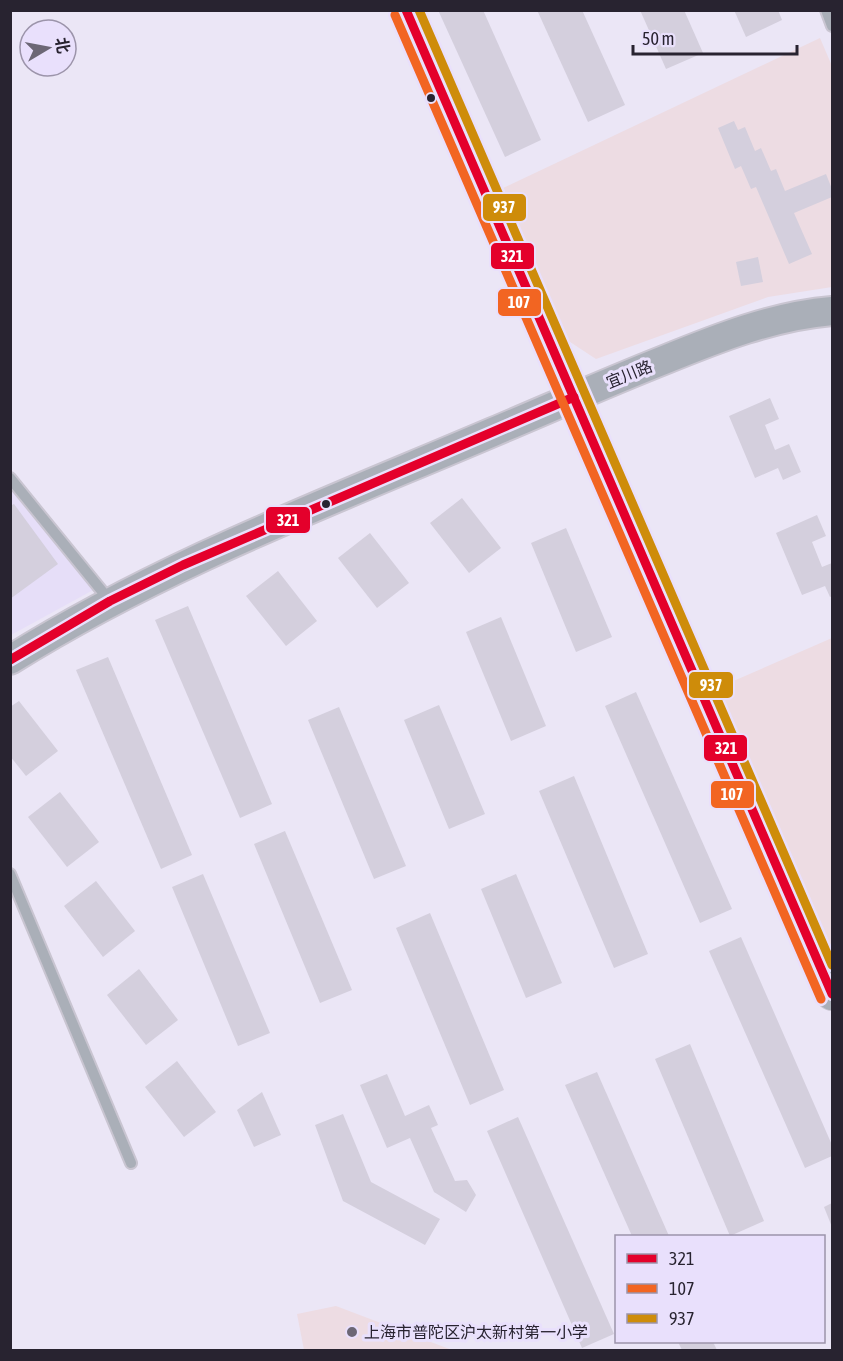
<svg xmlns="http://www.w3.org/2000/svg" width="843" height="1361" font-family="'Asap Condensed','Noto Sans SC',sans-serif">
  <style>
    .built { fill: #e6def8 }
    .education { fill: #eddce3 }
    .building { fill: #d4cfdd }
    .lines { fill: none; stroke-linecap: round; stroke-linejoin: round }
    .service-casing { stroke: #c9c5d1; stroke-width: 14 }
    .tertiary-casing { stroke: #c9c5d1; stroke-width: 32 }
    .secondary-casing { stroke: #c9c5d1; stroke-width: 34 }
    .service { stroke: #aaafb8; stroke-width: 10 }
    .tertiary { stroke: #aaafb8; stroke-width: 28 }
    .secondary { stroke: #aaafb9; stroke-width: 32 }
    .bus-1-casing { stroke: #e9e0fc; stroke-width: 14 }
    .bus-2-casing { stroke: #e9e0fc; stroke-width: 14 }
    .bus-3-casing { stroke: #e9e0fc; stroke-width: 14 }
    .bus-1 { stroke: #e4002b; stroke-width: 9 }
    .bus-2 { stroke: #f26522; stroke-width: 9 }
    .bus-3 { stroke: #ce8c0a; stroke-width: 9 }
    .bus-dot { fill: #282330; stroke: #e9e0fc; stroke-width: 2 }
    .poi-dot { fill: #6c6775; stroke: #e9e0fc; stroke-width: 2 }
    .labels { text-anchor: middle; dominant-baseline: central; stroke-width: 6; stroke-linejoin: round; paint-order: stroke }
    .street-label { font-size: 16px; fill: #282330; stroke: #e9e0fc }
    .poi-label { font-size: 16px; fill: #282330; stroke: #e9e0fc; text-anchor: start }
    .line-badge { stroke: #e9e0fc; stroke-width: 2 }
    .badge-label { font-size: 16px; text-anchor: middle; font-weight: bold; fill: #fff }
  </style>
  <rect width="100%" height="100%" fill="#ebe6f6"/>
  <path class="built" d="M10 485 95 589 11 635H10Z"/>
  <g class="education">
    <path d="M820 38 832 66V287L768 297 596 359 567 340 503 188Z"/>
    <path d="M832 638V962L715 689Z"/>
    <path d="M336 1306 452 1350H304L297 1314Z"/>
  </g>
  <g class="building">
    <path d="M438 10H483L541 140 505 157Z"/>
    <path d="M537 10H582L625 105 588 122Z"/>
    <path d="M640 10H684L703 53 666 69Z"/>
    <path d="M734 10H778L782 20 746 37Z"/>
    <path d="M734 121 738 130 745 127 755 151 761 148 771 171 776 169 785 191 826 174 832 189V197L794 213 812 254 789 264 756 187 751 189 741 166 735 169 718 128Z"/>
    <path d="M758 257 763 282 741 286 736 262Z"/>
    <path d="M770 398 779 419 765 425 775 450 789 444 801 472 783 480 778 468 755 478 729 416Z"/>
    <path d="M462 498 501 548 469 573 430 523Z"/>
    <path d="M14 504 58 564 10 599V506Z"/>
    <path d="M817 515 826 536 812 542 822 567 832 563V596L830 597 825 586 802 595 776 533Z"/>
    <path d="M566 528 612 637 576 652 531 543Z"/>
    <path d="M370 533 409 583 377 608 338 558Z"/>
    <path d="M278 571 317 621 286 646 246 596Z"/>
    <path d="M188 606 272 804 240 818 155 620Z"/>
    <path d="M501 617 546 726 511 741 466 632Z"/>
    <path d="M108 657 192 855 161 869 76 670Z"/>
    <path d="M636 692 732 909 700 923 605 706Z"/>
    <path d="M19 701 58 751 26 776 10 756V707Z"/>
    <path d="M439 705 485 814 449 829 404 720Z"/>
    <path d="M339 707 406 866 374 879 308 720Z"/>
    <path d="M574 776 648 954 614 968 539 791Z"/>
    <path d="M60 792 99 842 67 867 28 817Z"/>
    <path d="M285 831 352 990 320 1003 254 844Z"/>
    <path d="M203 874 270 1033 238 1046 172 887Z"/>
    <path d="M516 874 562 983 526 998 481 889Z"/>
    <path d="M96 881 135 931 103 957 64 906Z"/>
    <path d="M430 913 504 1090 470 1105 396 928Z"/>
    <path d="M741 937 832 1145V1156L805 1168 709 951Z"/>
    <path d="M139 969 178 1020 146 1045 107 995Z"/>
    <path d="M690 1044 764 1221 730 1236 655 1059Z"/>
    <path d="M177 1061 216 1112 184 1137 145 1087Z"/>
    <path d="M597 1072 669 1236H632L565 1085Z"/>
    <path d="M387 1074 405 1116 429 1105 438 1125 431 1128 455 1181 467 1180 476 1195 466 1212 434 1192 410 1138 387 1148 360 1085Z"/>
    <path d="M262 1092 281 1135 254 1147 237 1110Z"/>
    <path d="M343 1114 371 1182 440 1219 425 1245 343 1201 315 1125Z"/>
    <path d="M518 1117 614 1334 582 1348 487 1131Z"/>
    <path d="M832 1203V1227L824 1207Z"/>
    <path d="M678 1342H713L717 1350H682Z"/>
  </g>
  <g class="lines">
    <g class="service-casing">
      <g id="service">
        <path d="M826 10 832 26"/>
        <path d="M10 478 110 601"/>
        <path d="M10 874 131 1163"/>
      </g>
    </g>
    <g class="tertiary-casing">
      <path id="tertiary" d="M10 660C162 565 329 502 493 432 550 408 606 383 664 360 718 338 773 316 832 311"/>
    </g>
    <g class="secondary-casing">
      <path id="secondary" d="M406 10 832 994"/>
    </g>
    <use href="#service" class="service"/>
    <use href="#tertiary" class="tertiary"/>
    <use href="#secondary" class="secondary"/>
    <g class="bus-1-casing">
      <g id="bus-1">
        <path d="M406 10 832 994"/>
        <path d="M10 660 110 601 183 565 574 397"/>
      </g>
    </g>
    <g class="bus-2-casing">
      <path id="bus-2" d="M395 15 821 999"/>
    </g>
    <g class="bus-3-casing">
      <path id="bus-3" d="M419 10 832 965"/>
    </g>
    <use href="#bus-1" class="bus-1"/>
    <use href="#bus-2" class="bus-2"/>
    <use href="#bus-3" class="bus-3"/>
  </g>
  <g class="bus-dot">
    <circle cx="431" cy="98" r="5"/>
    <circle cx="326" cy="504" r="5"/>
  </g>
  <circle class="poi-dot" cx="352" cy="1332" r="6"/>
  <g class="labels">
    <g class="street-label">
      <text transform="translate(629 374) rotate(-22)">宜川路</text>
    </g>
    <g class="poi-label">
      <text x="364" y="1332">上海市普陀区沪太新村第一小学</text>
    </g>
  </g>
  <g class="line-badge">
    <rect x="482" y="193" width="45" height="29" rx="6" fill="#ce8c0a"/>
    <rect x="490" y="242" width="45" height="28" rx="6" fill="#e4002b"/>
    <rect x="497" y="288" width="45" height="29" rx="6" fill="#f26522"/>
    <rect x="265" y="506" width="46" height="28" rx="6" fill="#e4002b"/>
    <rect x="688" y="671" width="46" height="28" rx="6" fill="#ce8c0a"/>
    <rect x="703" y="734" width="45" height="28" rx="6" fill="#e4002b"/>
    <rect x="710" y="780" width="45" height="29" rx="6" fill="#f26522"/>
  </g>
  <g class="badge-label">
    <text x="504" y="213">937</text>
    <text x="512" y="262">321</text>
    <text x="519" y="308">107</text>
    <text x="288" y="526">321</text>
    <text x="711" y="691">937</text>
    <text x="726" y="754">321</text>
    <text x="732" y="800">107</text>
  </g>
  <rect width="843" height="1361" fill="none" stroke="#282330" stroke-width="24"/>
  <rect x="615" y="1235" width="210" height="108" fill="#e9e0fc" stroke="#9c94aa" stroke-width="1.5"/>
  <rect x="627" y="1254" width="30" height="9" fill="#e4002b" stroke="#9c94aa" stroke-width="1.5"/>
  <text x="669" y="1265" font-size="18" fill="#282330">321</text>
  <rect x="627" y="1284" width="30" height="9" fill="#f26522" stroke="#9c94aa" stroke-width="1.5"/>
  <text x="669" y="1295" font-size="18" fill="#282330">107</text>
  <rect x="627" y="1314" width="30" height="9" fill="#ce8c0a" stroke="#9c94aa" stroke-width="1.5"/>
  <text x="669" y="1325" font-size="18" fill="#282330">937</text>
  <g transform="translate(48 48) rotate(80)"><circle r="28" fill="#e9e0fc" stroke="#9c94aa" stroke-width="1.5"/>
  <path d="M0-4.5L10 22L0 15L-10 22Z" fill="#6c6775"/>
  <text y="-9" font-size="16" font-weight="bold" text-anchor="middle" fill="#282330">北</text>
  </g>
  <path d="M633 45v9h164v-9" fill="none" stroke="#282330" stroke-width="3"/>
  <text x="642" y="45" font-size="18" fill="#282330" stroke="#e9e0fc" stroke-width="4.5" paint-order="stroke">50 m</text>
</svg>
